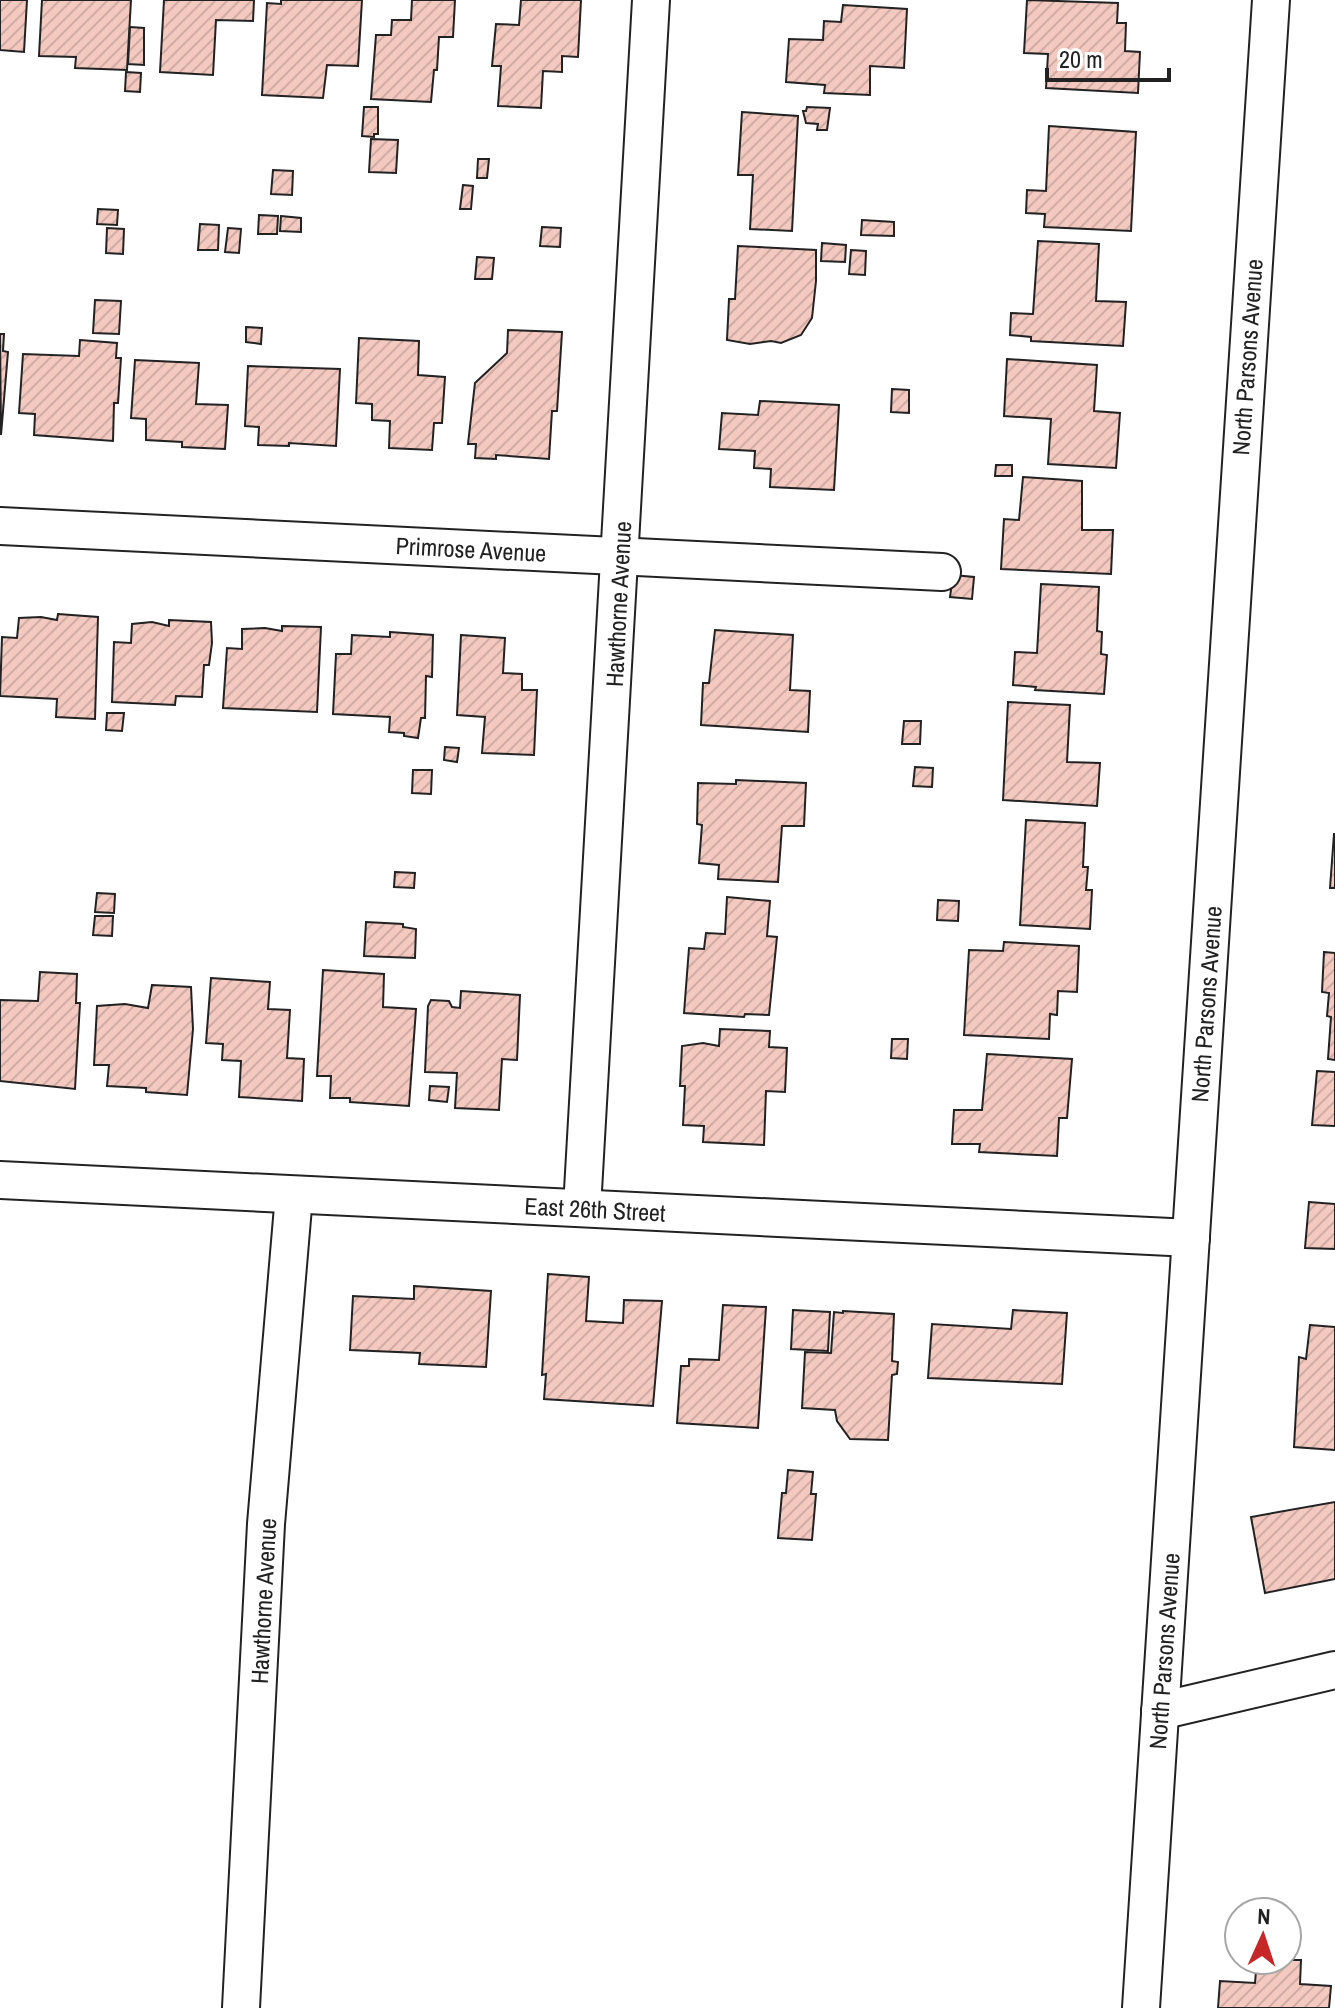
<svg xmlns="http://www.w3.org/2000/svg" width="1335" height="2008" font-family="'Archivo Narrow',sans-serif">
  <style>
    .building { fill: url(#building-hatch); stroke: #222; stroke-width: 2 }
    .lines { fill: none; stroke-linecap: round; stroke-linejoin: round }
    .minor-casing { stroke: #222; stroke-width: 40 }
    .minor { stroke: #fff; stroke-width: 36 }
    .labels { text-anchor: middle; dominant-baseline: central; stroke-width: 6; stroke-linejoin: round; paint-order: stroke }
    .street-label { font-size: 24px; fill: #222; stroke: #fff }
  </style>
  <defs>
    <pattern id="building-hatch" width="6" height="6" patternUnits="userSpaceOnUse" patternTransform="scale(2)"><rect width="6" height="6" fill="#f3c9c0"/><path d="M-1 1l2-2M0 6l6-6M5 7l2-2" fill="none" stroke="#d0aca5"/></pattern>
  </defs>
  <rect width="100%" height="100%" fill="#fff"/>
  <g class="building">
    <path d="M0 0H27L24 52 0 50Z"/>
    <path d="M42 0H131L127 70 75 68 76 57 39 56Z"/>
    <path d="M164 0H254L253 21 216 20 213 75 160 72Z"/>
    <path d="M281 0H362L358 66 327 65 323 98 262 95 267 3 281 4Z"/>
    <path d="M412 0H455L453 37H439L437 70H434L431 102 371 99 376 35H391L392 20H411Z"/>
    <path d="M521 0H581L578 57 562 56V72L543 71 541 108 498 106 501 66H492L496 24 519 25Z"/>
    <path d="M1027 0 1118 3 1117 23H1126L1125 51 1140 52 1138 93 1046 88 1048 54 1024 53Z"/>
    <path d="M843 5 907 9 904 68 870 66V95L824 93 825 85 786 82 789 39 823 40 824 21 841 22Z"/>
    <path d="M130 27 144 28V65L128 64Z"/>
    <path d="M126 72 141 73 140 92 125 91Z"/>
    <path d="M364 107H378V134H374V137L362 136Z"/>
    <path d="M807 107 830 108 827 130H817L818 124 806 123 803 111H806Z"/>
    <path d="M742 112 798 116 792 231 750 229 753 175H738Z"/>
    <path d="M1049 126 1136 132 1131 231 1044 227 1045 214 1026 213 1027 190 1046 191Z"/>
    <path d="M371 139 398 140 396 173 369 172Z"/>
    <path d="M478 159H489L487 178H477Z"/>
    <path d="M273 170 293 171 292 195 271 194Z"/>
    <path d="M463 185 473 186 471 209H460Z"/>
    <path d="M98 209 118 210 117 225 97 224Z"/>
    <path d="M259 215 278 216 277 234H258Z"/>
    <path d="M281 216 301 218V232L280 231Z"/>
    <path d="M862 220 894 222V236L861 235Z"/>
    <path d="M200 224 219 225 218 250H198Z"/>
    <path d="M542 227 561 228 560 247 540 246Z"/>
    <path d="M107 228 124 229 123 254 106 253Z"/>
    <path d="M228 228 241 229 239 253 225 252Z"/>
    <path d="M1038 241 1099 244 1096 301 1126 302 1123 346 1031 341V337L1010 335 1011 313 1033 314Z"/>
    <path d="M822 243 846 245 845 262 821 261Z"/>
    <path d="M738 246 816 250V281L812 318 801 335 781 343 771 341 750 344 727 340 729 299H735Z"/>
    <path d="M851 250 866 251 865 275 849 274Z"/>
    <path d="M477 257 494 258 492 279H475Z"/>
    <path d="M95 300 121 301 119 334 93 333Z"/>
    <path d="M246 327 262 328 261 344 246 342Z"/>
    <path d="M508 330 562 332 557 411H552L549 459 496 455V459L475 458 476 444H468L475 383 507 353Z"/>
    <path d="M0 334H4L3 351 8 352 1 435Z"/>
    <path d="M359 338 419 341 418 375 445 377 442 423H434L432 450 389 448 390 421 372 420V404L356 403Z"/>
    <path d="M80 340 117 343 116 358H121L118 403H114L113 441 34 435 35 414 19 413 23 354 79 356Z"/>
    <path d="M1007 359 1097 365 1094 411 1120 413 1116 468 1048 464 1051 419 1004 416Z"/>
    <path d="M135 360 199 363 196 404 228 405 225 449 182 447V442L146 440V419L131 418Z"/>
    <path d="M248 366 340 369 336 446 289 443V446L258 445 259 427 245 426Z"/>
    <path d="M892 389 909 390V413L891 412Z"/>
    <path d="M760 401 839 405 834 490 770 487 771 469 754 468 755 451 719 449 722 413 758 415Z"/>
    <path d="M996 465H1012V476H995Z"/>
    <path d="M1023 477 1082 481V530H1113L1111 574 1001 569 1004 519 1019 520Z"/>
    <path d="M953 575 974 577 972 599 950 597Z"/>
    <path d="M1041 584 1099 587 1097 631 1102 632 1101 654 1107 655 1104 694 1035 690 1036 687 1013 685 1015 652 1037 653Z"/>
    <path d="M58 614 98 617 95 719 56 717 57 699 0 696 2 637 17 638 19 618 41 617 57 620Z"/>
    <path d="M169 620 211 622 212 643 209 665H204L202 697 176 696 175 705 112 702 114 642 131 643 132 624 152 622 169 626Z"/>
    <path d="M282 626 321 627 317 712 223 708 227 648 242 649V629L265 628 282 631Z"/>
    <path d="M715 630 793 635 790 690 810 691 808 732 701 725 703 683H709Z"/>
    <path d="M390 632 433 635 432 677 426 676 425 718H421L418 738 404 736V733L389 732 390 717 333 714 336 654H351L352 635 390 637Z"/>
    <path d="M461 635 505 638 503 673 522 674V690H537L534 755 482 753 485 717 457 715Z"/>
    <path d="M1008 702 1070 705 1067 762 1100 763 1097 806 1003 800Z"/>
    <path d="M107 713H124L122 731 106 730Z"/>
    <path d="M904 721H921L920 744H902Z"/>
    <path d="M445 747 459 748 457 762 444 760Z"/>
    <path d="M915 767 933 768 932 787 913 786Z"/>
    <path d="M413 770H432L431 794 412 793Z"/>
    <path d="M736 780 806 783 804 826H782L778 882 718 879 719 865 699 863 702 825 697 824 698 783 736 784Z"/>
    <path d="M1026 820 1085 823 1083 867H1088L1086 890H1092L1090 929 1020 925Z"/>
    <path d="M1334 834H1335V888H1330Z"/>
    <path d="M395 872 415 873 414 888 394 887Z"/>
    <path d="M97 893 115 894 114 913 95 912Z"/>
    <path d="M727 897 770 901 767 936 777 937 769 1015 745 1014 744 1017 684 1013 689 948 704 949 706 933 725 934Z"/>
    <path d="M938 900 959 901 958 921 937 920Z"/>
    <path d="M95 916H113L112 936 93 935Z"/>
    <path d="M366 922 403 924V927L416 929 415 958 364 956Z"/>
    <path d="M1004 942 1079 946 1077 992 1058 991 1057 1015 1050 1014 1049 1039 964 1035 969 950 1003 951Z"/>
    <path d="M1324 952 1335 953V1060L1328 1059 1331 1017 1327 1016 1329 993 1322 992Z"/>
    <path d="M323 970 384 974 383 1007 416 1009 409 1106 350 1102V1098H330L331 1076H317Z"/>
    <path d="M40 972 77 974 76 1003H80L75 1089 0 1081V1000L38 1001Z"/>
    <path d="M211 978 270 982 268 1009 290 1010 287 1058 304 1059 302 1101 239 1097 241 1061 222 1060 223 1044 206 1043Z"/>
    <path d="M152 985 191 987 193 1029 187 1095 146 1092V1088L107 1086 109 1065H94L97 1006 125 1004 148 1008Z"/>
    <path d="M461 991 520 995 517 1060 502 1059 499 1110 455 1108 457 1073 425 1072 428 1006 431 1000 449 1001 452 1007 460 1008Z"/>
    <path d="M720 1029 770 1031 769 1047 787 1048 785 1092 766 1091 764 1145 703 1142 704 1126 683 1125 685 1086H680L682 1046 703 1043 719 1046Z"/>
    <path d="M892 1039H908L907 1059 891 1058Z"/>
    <path d="M987 1054 1072 1059 1067 1118H1059L1057 1156 979 1152 980 1144H952L954 1110H982Z"/>
    <path d="M1317 1071 1335 1072V1126L1312 1125Z"/>
    <path d="M430 1086 449 1087 447 1102 429 1100Z"/>
    <path d="M1309 1202 1335 1204V1249L1305 1248Z"/>
    <path d="M548 1274 589 1277 586 1321 623 1323 624 1300 662 1301 653 1406 544 1399 546 1374 542 1375Z"/>
    <path d="M414 1286 491 1291 486 1367 419 1364 420 1353 350 1350 353 1296 414 1299Z"/>
    <path d="M723 1305 766 1307 758 1428 677 1423 681 1366H689V1359L719 1360Z"/>
    <path d="M793 1310 830 1312 828 1351 791 1349Z"/>
    <path d="M1013 1310 1067 1313 1062 1384 928 1378 932 1324 1011 1329Z"/>
    <path d="M843 1311 894 1314 892 1361 898 1362 897 1374 892 1375 888 1440 850 1439 837 1421 835 1410 802 1408 805 1352 831 1353 834 1312 843 1313Z"/>
    <path d="M1310 1325 1335 1327V1450L1294 1447 1299 1357 1306 1359Z"/>
    <path d="M788 1470 813 1472 811 1494H816L812 1540 778 1538 782 1493H786Z"/>
    <path d="M1335 1502V1579L1265 1593 1251 1517Z"/>
    <path d="M1257 1960H1301L1300 1984 1331 1986 1329 2008H1218L1220 1981 1255 1983Z"/>
  </g>
  <g class="lines">
    <g class="minor-casing">
      <g id="minor">
        <path d="M0 526 942 572"/>
        <path d="M0 1180 1191 1238"/>
        <path d="M582 1208 651 0"/>
        <path d="M1160 1711 1335 1670"/>
        <path d="M241 2008 266 1524 294 1195"/>
        <path d="M1141 2008 1271 0"/>
      </g>
    </g>
    <use href="#minor" class="minor"/>
  </g>
  <g class="labels">
    <g class="street-label">
      <text transform="translate(1247 357) rotate(-86)">North Parsons Avenue</text>
      <text transform="translate(471 549) rotate(3)">Primrose Avenue</text>
      <text transform="translate(618 604) rotate(-87)">Hawthorne Avenue</text>
      <text transform="translate(1206 1004) rotate(-86)">North Parsons Avenue</text>
      <text transform="translate(595 1209) rotate(3)">East 26th Street</text>
      <text transform="translate(263 1601) rotate(-87)">Hawthorne Avenue</text>
      <text transform="translate(1164 1651) rotate(-86)">North Parsons Avenue</text>
    </g>
  </g>
  <g transform="translate(1263 1936) rotate(3)"><circle r="38" fill="#ffffff" stroke="#a7a7a7" stroke-width="2"/>
  <path d="M0-6L14 30L0 20L-14 30Z" fill="#c62828"/>
  <text y="-12" font-size="22" font-weight="bold" text-anchor="middle" fill="#222222">N</text>
  </g>
  <path d="M1047 68v12h122v-12" fill="none" stroke="#222222" stroke-width="4"/>
  <text x="1059" y="68" font-size="24" fill="#222222" stroke="#ffffff" stroke-width="6" paint-order="stroke">20 m</text>
</svg>
